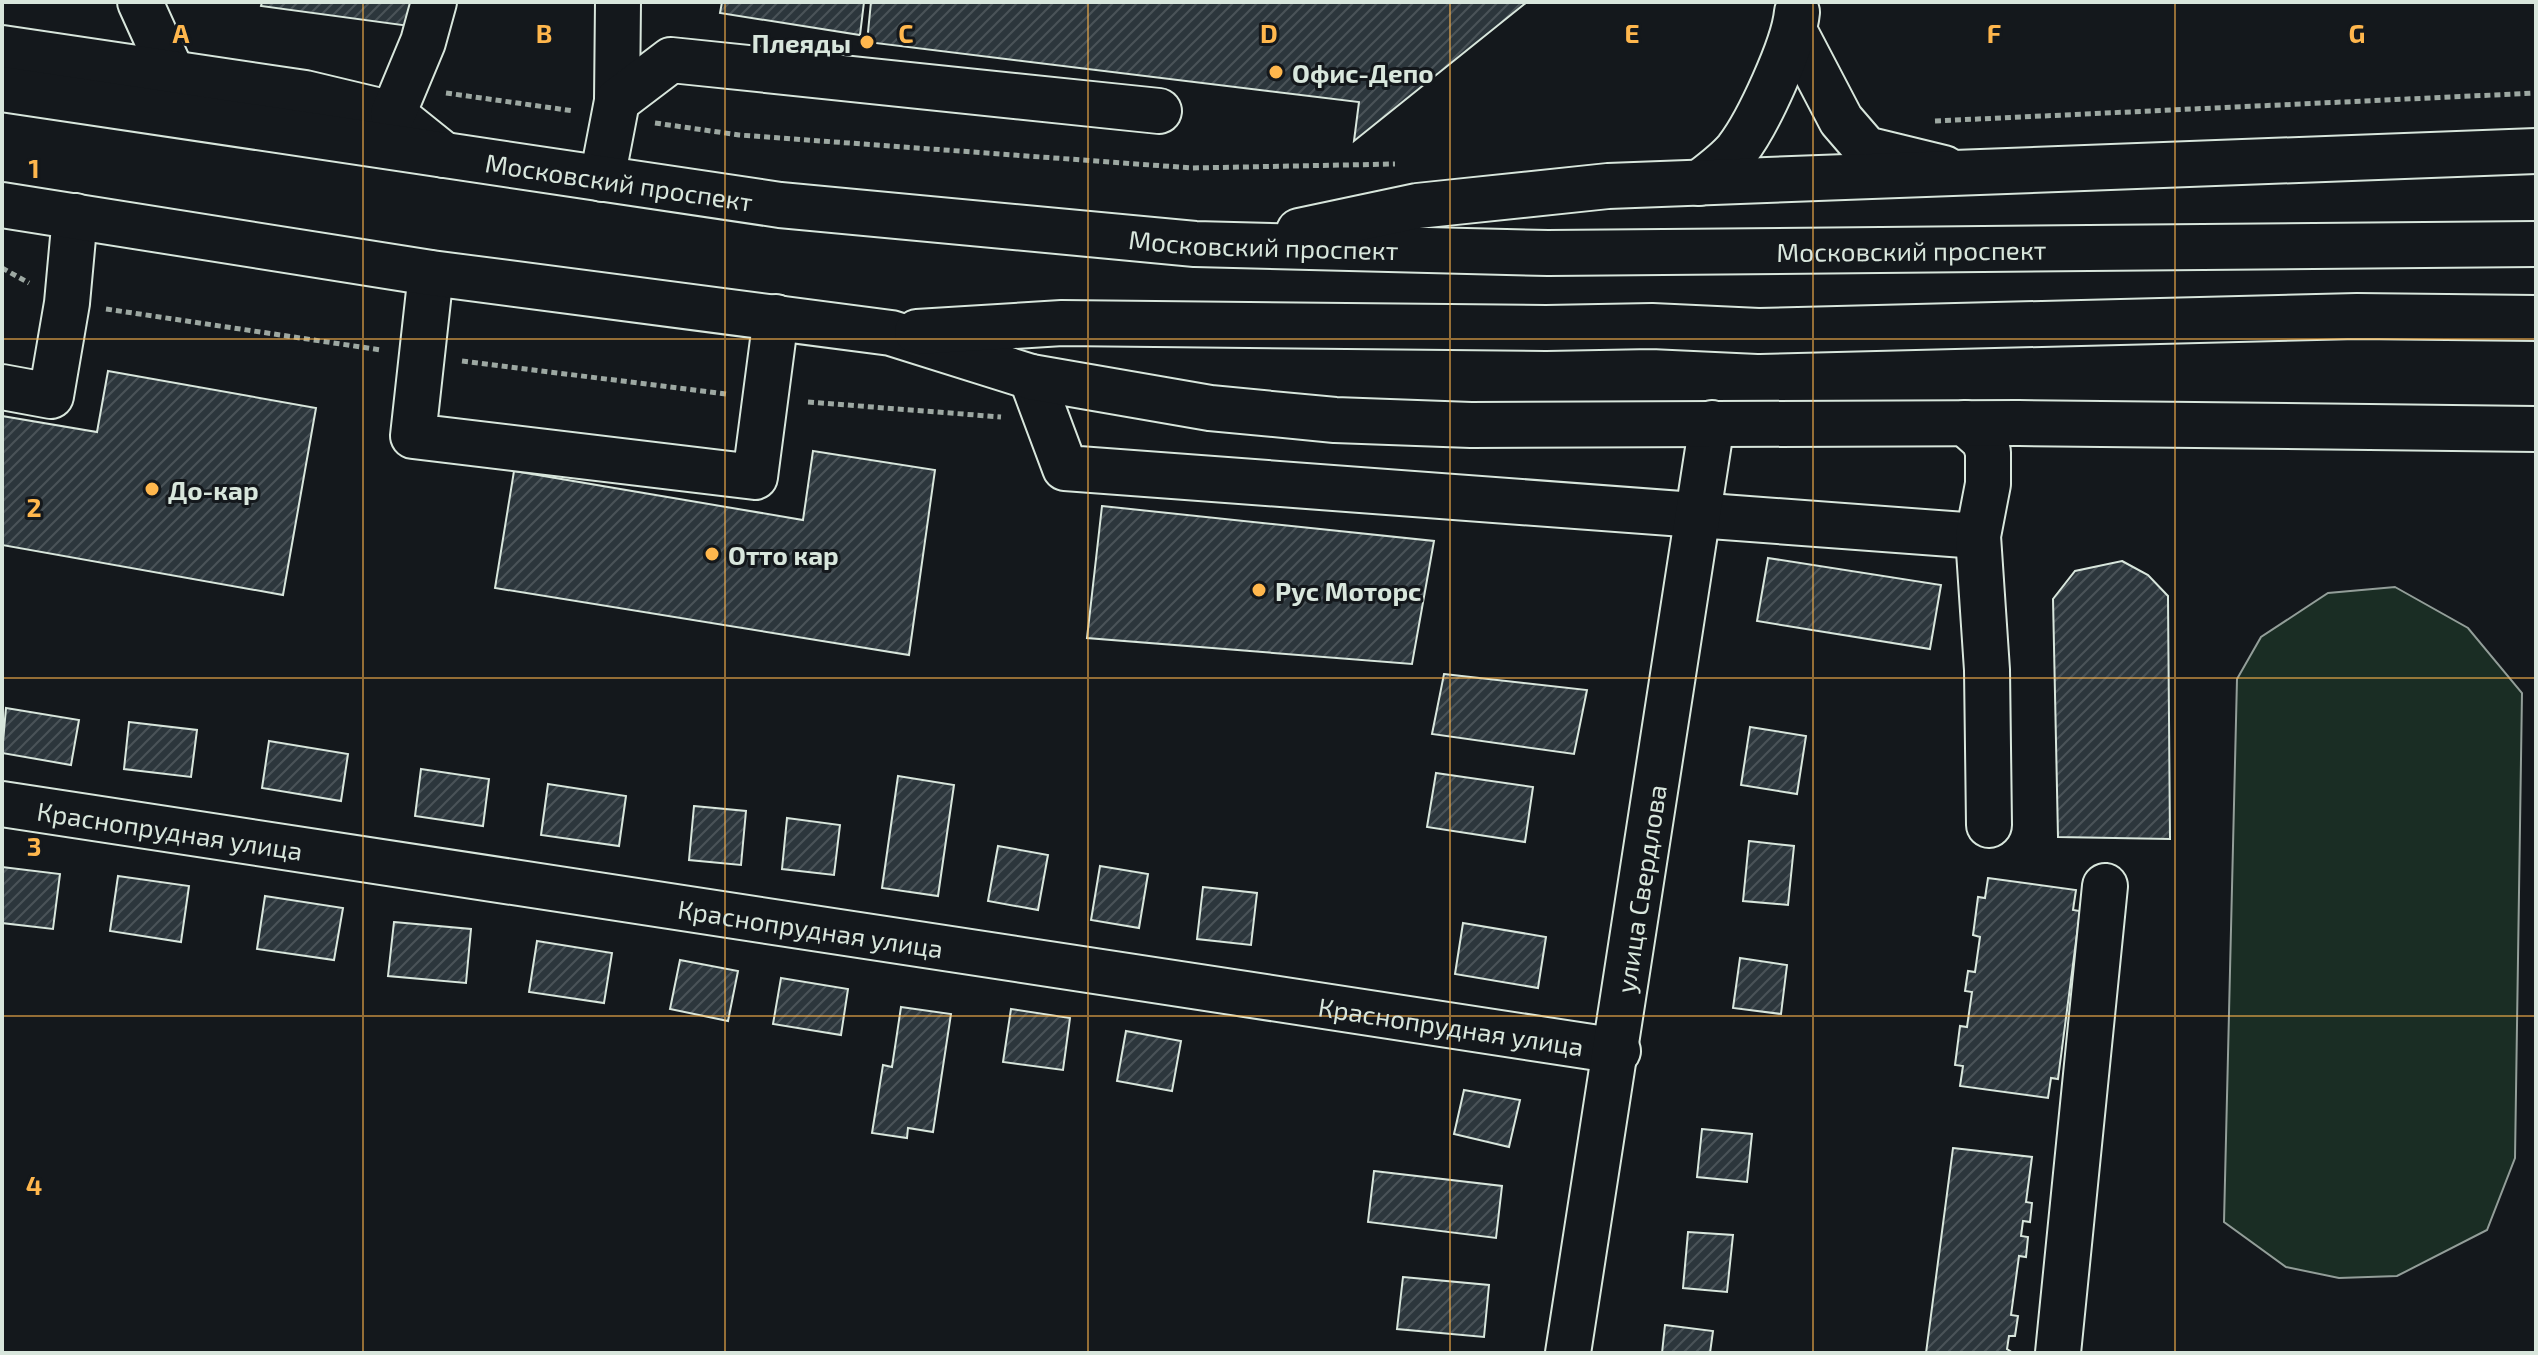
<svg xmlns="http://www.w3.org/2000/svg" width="2538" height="1355" font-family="'Exo 2',sans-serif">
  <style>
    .grass { fill: #1a2d24; stroke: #939e99; stroke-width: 2 }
    .building { fill: url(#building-hatch); stroke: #d8e6dc; stroke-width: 2 }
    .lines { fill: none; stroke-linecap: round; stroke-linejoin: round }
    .minor-casing { stroke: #d8e6dc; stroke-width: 48 }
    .major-casing { stroke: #d8e6dc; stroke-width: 48 }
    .path { stroke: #9da8a2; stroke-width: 5; stroke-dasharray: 6 4; stroke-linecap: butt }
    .minor { stroke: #14181c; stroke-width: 44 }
    .major { stroke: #14181c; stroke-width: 44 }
    .grid { fill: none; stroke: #ffb74d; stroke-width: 2; stroke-opacity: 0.55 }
    .poi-dot { fill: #ffb74d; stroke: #14181c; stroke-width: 3 }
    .labels { text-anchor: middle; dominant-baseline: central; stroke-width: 6; stroke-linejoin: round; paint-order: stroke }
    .poi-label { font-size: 26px; font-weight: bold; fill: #d8e6dc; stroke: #14181c; text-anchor: start }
    .street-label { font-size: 26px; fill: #d8e6dc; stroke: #14181c }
    .grid-label { font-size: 26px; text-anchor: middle; font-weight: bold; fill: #ffb74d; stroke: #14181c; stroke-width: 6; stroke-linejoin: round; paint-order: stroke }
  </style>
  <defs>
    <pattern id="building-hatch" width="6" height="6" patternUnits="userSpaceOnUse" patternTransform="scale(2)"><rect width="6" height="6" fill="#2c363c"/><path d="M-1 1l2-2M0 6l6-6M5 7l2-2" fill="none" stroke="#4a5358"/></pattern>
  </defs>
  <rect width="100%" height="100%" fill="#14181c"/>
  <path class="grass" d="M2395 587 2468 628 2522 693 2515 1158 2487 1230 2397 1276 2339 1278 2286 1267 2224 1222 2237 679 2261 637 2328 593Z"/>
  <g class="building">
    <path d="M262 2H413L409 26 261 6Z"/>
    <path d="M722 2H864L860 35 720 13Z"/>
    <path d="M871 2H1527L1354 141 1359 102 867 42Z"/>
    <path d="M108 371 316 408 283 595 2 545V416L97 432Z"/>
    <path d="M813 451 935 470 909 655 495 588 514 471 803 520Z"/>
    <path d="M1102 506 1434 541 1412 664 1087 638Z"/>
    <path d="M1768 558 1941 585 1930 649 1757 621Z"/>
    <path d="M2122 561 2148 575 2168 596 2170 839 2058 837 2053 599 2075 571Z"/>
    <path d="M1444 674 1587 690 1574 754 1432 734Z"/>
    <path d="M6 708 79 720 71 765 2 753Z"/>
    <path d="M129 722 197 730 191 777 124 769Z"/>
    <path d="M1750 727 1806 736 1797 794 1741 785Z"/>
    <path d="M269 741 348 754 341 801 262 788Z"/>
    <path d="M421 769 489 779 483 826 415 816Z"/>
    <path d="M1436 773 1533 787 1525 842 1427 827Z"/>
    <path d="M898 776 954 785 938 896 882 888Z"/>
    <path d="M548 784 626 796 619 846 541 835Z"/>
    <path d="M694 806 746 811 741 865 689 860Z"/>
    <path d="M787 818 840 825 834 875 782 869Z"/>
    <path d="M1749 841 1794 846 1788 905 1743 901Z"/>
    <path d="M998 846 1048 855 1038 910 988 901Z"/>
    <path d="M1100 866 1148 874 1139 928 1091 920Z"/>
    <path d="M2 867 60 874 53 929 2 923Z"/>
    <path d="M118 876 189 886 181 942 110 931Z"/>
    <path d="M1988 878 2076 890 2073 910 2080 911 2058 1079 2051 1078 2048 1098 1960 1086 1963 1066 1955 1065 1960 1026 1967 1027 1972 992 1965 991 1968 971 1975 972 1980 937 1973 935 1978 897 1985 898Z"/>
    <path d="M1203 887 1257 893 1251 945 1197 939Z"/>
    <path d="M265 896 343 908 334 960 257 949Z"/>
    <path d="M394 922 471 929 466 983 388 976Z"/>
    <path d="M1463 923 1546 937 1538 988 1455 974Z"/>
    <path d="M537 941 612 953 604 1003 529 992Z"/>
    <path d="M1740 958 1787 965 1781 1014 1733 1008Z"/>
    <path d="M680 960 738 971 728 1021 670 1009Z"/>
    <path d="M781 978 848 989 841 1035 773 1024Z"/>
    <path d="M901 1007 951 1014 933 1132 908 1128 907 1138 872 1133 883 1065 892 1067Z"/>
    <path d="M1011 1009 1070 1018 1063 1070 1003 1062Z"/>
    <path d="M1126 1031 1181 1041 1172 1091 1117 1081Z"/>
    <path d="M1464 1090 1520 1100 1509 1147 1454 1134Z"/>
    <path d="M1702 1129 1752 1134 1747 1182 1697 1177Z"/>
    <path d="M1953 1148 2032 1157 2026 1202 2032 1203 2030 1222 2023 1221 2021 1236 2028 1237 2026 1257 2019 1256 2011 1315 2018 1316 2015 1336H2009L2007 1349 2013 1353H1926Z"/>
    <path d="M1374 1171 1502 1186 1496 1238 1368 1222Z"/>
    <path d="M1688 1232 1733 1235 1727 1292 1683 1288Z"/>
    <path d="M1403 1277 1489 1285 1484 1337 1397 1329Z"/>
    <path d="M1665 1325 1713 1331 1710 1353H1662Z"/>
  </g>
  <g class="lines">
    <g class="minor-casing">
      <g id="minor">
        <path d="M140 2 173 75"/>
        <path d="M1795 32 1841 120 1866 149 1944 168"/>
        <path d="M2 48 305 93 393 114 444 155"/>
        <path d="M617 101 618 2"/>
        <path d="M393 114 423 42 434 2"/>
        <path d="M602 179 617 101 671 60 1159 111"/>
        <path d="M1699 183C1712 173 1727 162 1737 150 1758 123 1794 45 1797 12"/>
        <path d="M431 273 413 436 755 477 776 317"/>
        <path d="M1031 377 1065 468 1978 536"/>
        <path d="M2 387 51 396 67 303 75 216"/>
        <path d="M1965 423 1984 440 1988 452V484L1978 536 1987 670 1989 825"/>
        <path id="s1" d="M2 804 1618 1051"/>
        <path id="s2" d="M1568 1353 1712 423"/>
        <path d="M2058 1353 2105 886"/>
      </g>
    </g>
    <g class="major-casing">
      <g id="major">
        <path id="s3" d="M2 89 780 205 1195 244 1548 253 2536 244"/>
        <path d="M2 205 431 273 891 333 1031 377 1210 408 1335 420 1471 425 2019 423 2536 429"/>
        <path d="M1299 231 1417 206 1608 186 2536 151"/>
        <path d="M917 332 1062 323 1546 328 1652 326 1759 331 2357 316 2536 318"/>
      </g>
    </g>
    <g class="path">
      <path d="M446 93 574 111"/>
      <path d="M1935 121 2536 93"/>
      <path d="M655 123 739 135 1192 168 1395 164"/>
      <path d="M2 268 29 283"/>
      <path d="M106 309 381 350"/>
      <path d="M462 361 726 394"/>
      <path d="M808 402 1001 417"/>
    </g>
    <use href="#minor" class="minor"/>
    <use href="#major" class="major"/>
  </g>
  <path class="grid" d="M363 2V1353M725 2V1353M1088 2V1353M1450 2V1353M1813 2V1353M2175 2V1353M2 339H2536M2 678H2536M2 1016H2536"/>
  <g class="poi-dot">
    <circle cx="867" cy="42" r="8"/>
    <circle cx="1276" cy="72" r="8"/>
    <circle cx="152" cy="489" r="8"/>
    <circle cx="712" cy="554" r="8"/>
    <circle cx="1259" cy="590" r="8"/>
  </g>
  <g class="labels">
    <g class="poi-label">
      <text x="851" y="42" text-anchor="end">Плеяды</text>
      <text x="1292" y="72">Офис-Депо</text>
      <text x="168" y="489">До-кар</text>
      <text x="728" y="554">Отто кар</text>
      <text x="1275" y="590">Рус Моторс</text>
    </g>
    <g class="street-label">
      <text stroke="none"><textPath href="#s3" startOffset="624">Московский проспект</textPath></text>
      <text stroke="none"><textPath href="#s3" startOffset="1272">Московский проспект</textPath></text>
      <text stroke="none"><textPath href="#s3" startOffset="1920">Московский проспект</textPath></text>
      <text stroke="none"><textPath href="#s1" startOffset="170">Краснопрудная улица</textPath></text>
      <text stroke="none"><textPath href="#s2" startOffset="470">улица Свердлова</textPath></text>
      <text stroke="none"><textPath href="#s1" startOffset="818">Краснопрудная улица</textPath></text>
      <text stroke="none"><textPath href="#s1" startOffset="1466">Краснопрудная улица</textPath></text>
    </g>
  </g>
  <g class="grid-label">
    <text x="181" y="43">A</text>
    <text x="544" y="43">B</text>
    <text x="906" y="43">C</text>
    <text x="1269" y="43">D</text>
    <text x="1632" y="43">E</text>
    <text x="1994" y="43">F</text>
    <text x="2357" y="43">G</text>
    <text x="34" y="178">1</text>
    <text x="34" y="517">2</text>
    <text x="34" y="856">3</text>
    <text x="34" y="1195">4</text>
  </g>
  <rect width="2538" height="1355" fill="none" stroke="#d8e6dc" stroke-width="8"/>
</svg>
